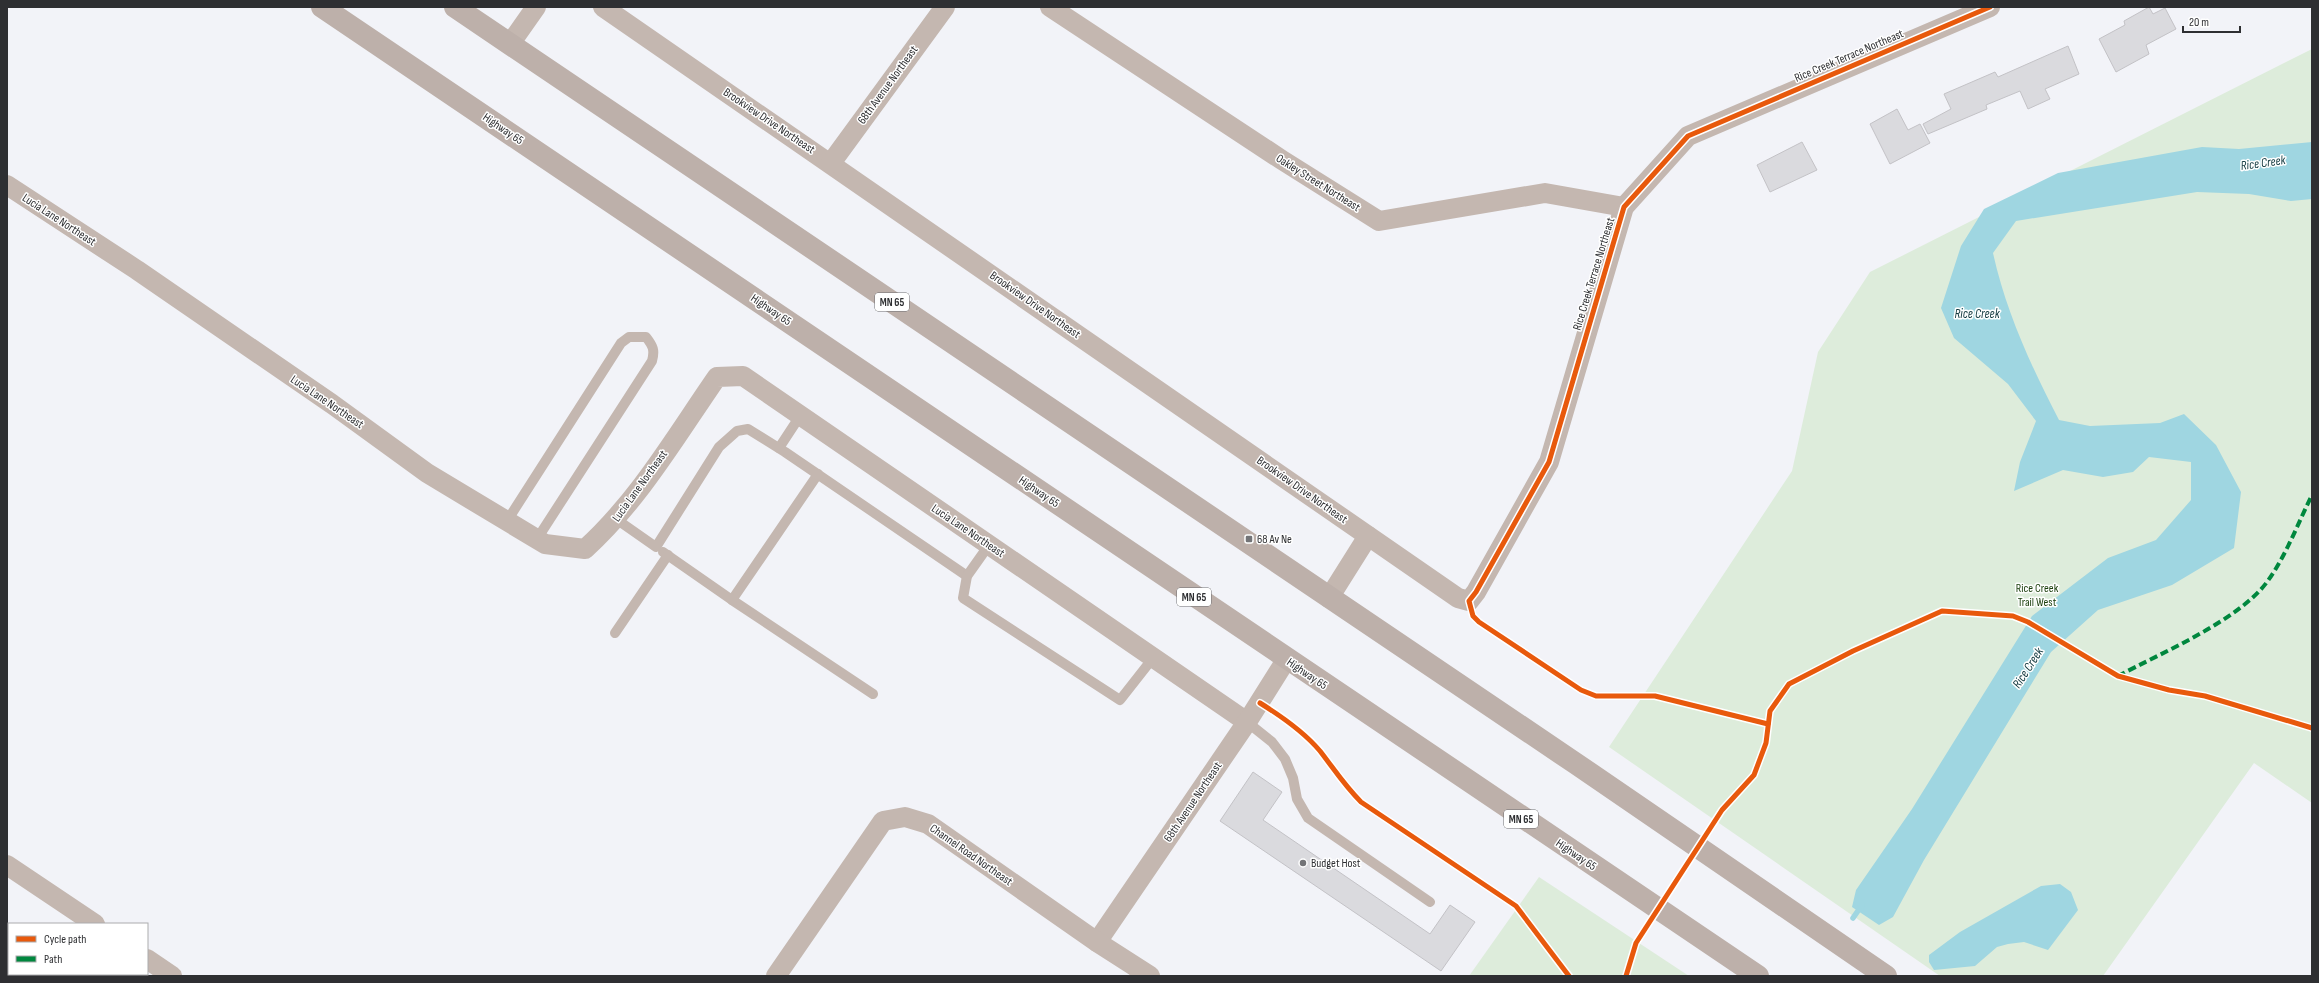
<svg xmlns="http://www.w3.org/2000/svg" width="2319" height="983" font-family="'Sofia Sans Condensed',sans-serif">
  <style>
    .green { fill: #ddecdb }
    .water { fill: #9fd6e1 }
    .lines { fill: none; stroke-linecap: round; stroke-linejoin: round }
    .stream { stroke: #9fd6e1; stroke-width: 5.5 }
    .building { fill: #dadade; stroke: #c3c2c6 }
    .service { stroke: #c4b7b0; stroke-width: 10 }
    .minor { stroke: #c4b7b0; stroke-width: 20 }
    .trunk { stroke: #bdb0aa; stroke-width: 22 }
    .quiet { stroke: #00873e; stroke-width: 4; stroke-dasharray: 8 4; stroke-linecap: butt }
    .cycleway-casing { stroke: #fff; stroke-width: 8 }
    .cycleway { stroke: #e8590c; stroke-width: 5 }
    .poi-dot { fill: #737477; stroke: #fff; stroke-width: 1.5 }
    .labels { text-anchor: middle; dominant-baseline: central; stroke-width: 3; stroke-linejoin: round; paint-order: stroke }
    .shield { fill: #fff; stroke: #6d6d70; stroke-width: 1 }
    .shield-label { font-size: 11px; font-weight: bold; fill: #2e2f32 }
    .street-label { font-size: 12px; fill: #2e2f32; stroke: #fff }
    .poi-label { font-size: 12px; fill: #2e2f32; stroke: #fff; text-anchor: start }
    .park-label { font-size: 12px; fill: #173c09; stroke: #fff }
    .water-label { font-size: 13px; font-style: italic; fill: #11383e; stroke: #fff }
  </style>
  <rect width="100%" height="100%" fill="#f2f3f8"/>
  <g class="green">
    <path d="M2312 49V803L2254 763 2103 976H1940L1609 747 1792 471 1818 352 1870 272Z"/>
    <path d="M1539 877 1689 976H1469Z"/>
  </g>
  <g class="water">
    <path d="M2312 142V199L2291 201 2249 194 2197 192 2016 221 1993 253C2006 312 2031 366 2059 420L2090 426 2160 423 2184 414 2216 445 2241 492 2234 548 2172 585 2098 610 2051 652 1924 860 1893 917 1879 925 1852 907 1856 890 1912 809 2032 616 2108 558 2156 540 2191 500V462L2149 457 2133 472 2103 477 2063 470 2014 491 2020 462 2036 421 2008 384 1954 338 1941 308 1961 246 1984 209 2058 173 2202 147 2239 149Z"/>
    <path d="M2060 884 2071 892 2078 910 2048 950 2024 942 2008 944 1997 947 1975 966 1934 970 1929 962V955L1960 932 2041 886Z"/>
  </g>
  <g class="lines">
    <path class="stream" d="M1853 918 1862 905"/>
  </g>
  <g class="building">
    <path d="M2149 7 2153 14 2165 8 2176 29 2146 45 2149 54 2116 72 2099 39 2125 25 2124 21Z"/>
    <path d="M2068 46 2079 74 2045 89 2050 99 2028 109 2020 91 1986 105 1987 109 1928 134 1923 124 1951 109 1944 94 1995 72 1998 77Z"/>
    <path d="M1897 109 1908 130 1920 124 1930 143 1890 164 1870 124Z"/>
    <path d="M1802 142 1817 170 1770 192 1757 165Z"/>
    <path d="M1253 772 1282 792 1263 820 1430 934 1450 905 1475 922 1441 971 1220 821Z"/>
  </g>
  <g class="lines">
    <g class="service">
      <path d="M779 448 800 416"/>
      <path d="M818 474 732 600 873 694"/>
      <path d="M616 519 656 547 719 447 737 431 748 429 785 452 967 576"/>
      <path d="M507 521 621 343 629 337H646C653 346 655 350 652 361L537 539"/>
      <path d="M989 545 967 576 963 598 1120 700 1153 658"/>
      <path d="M663 552 732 600"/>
      <path d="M615 633 668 555"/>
      <path d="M1247 722 1272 742 1285 759 1293 778 1297 799 1308 818 1430 902"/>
    </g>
    <g class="minor">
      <path d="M603 7 1458 598 1469 601 1476 592 1549 462 1624 207 1688 136 1990 7"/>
      <path d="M1050 7 1282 160 1379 221 1545 193 1624 207"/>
      <path d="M510 44 536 7"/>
      <path d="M831 163 945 7"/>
      <path d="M7 185 137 270 332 404 427 473 545 544 585 549C639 500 676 436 717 377L743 376 1247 722"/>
      <path d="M1329 598 1368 536"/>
      <path d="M7 865 95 924"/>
      <path d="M1097 942 1247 722 1286 660"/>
      <path d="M147 959 172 976"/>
      <path d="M776 976 883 821 905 817 928 824 1097 942 1150 976"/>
    </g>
    <g class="trunk">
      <path d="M322 7C801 329 1277 656 1758 976"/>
      <path d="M455 7 1575 763 1886 976"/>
    </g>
    <path class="quiet" d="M2118 676C2161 653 2238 621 2267 582 2286 556 2298 523 2312 495"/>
    <g class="cycleway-casing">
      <g id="cycleway">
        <path d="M1260 703C1281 716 1304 732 1320 751 1334 769 1344 785 1361 802L1516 906 1569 976"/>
        <path d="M1768 724 1655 696H1596L1581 690 1479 622 1473 616 1469 601 1476 592 1549 462 1624 207 1688 136 1990 7"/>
        <path d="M1626 976 1636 943 1722 810 1754 775 1766 743 1770 711 1789 684 1853 651 1942 611 2013 616 2028 622 2118 676 2169 690 2205 696 2312 728"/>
      </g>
    </g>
    <use href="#cycleway" class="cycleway"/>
  </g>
  <g class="poi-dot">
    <rect x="1245" y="535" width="8" height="8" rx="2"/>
    <circle cx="1303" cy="863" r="4"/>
  </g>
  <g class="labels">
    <g class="shield">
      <rect x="875" y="293" width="34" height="18" rx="3"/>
      <rect x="1177" y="588" width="34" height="18" rx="3"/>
      <rect x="1504" y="810" width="34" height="18" rx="3"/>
    </g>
    <g class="shield-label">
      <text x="892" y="302">MN 65</text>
      <text x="1194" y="597">MN 65</text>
      <text x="1521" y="819">MN 65</text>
    </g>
    <g class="street-label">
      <text transform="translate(1849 56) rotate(-23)">Rice Creek Terrace Northeast</text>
      <text transform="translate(888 85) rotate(-54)">68th Avenue Northeast</text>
      <text transform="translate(769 121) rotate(34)">Brookview Drive Northeast</text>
      <text transform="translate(503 129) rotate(34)">Highway 65</text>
      <text transform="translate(1318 183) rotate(32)">Oakley Street Northeast</text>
      <text transform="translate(59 220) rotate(33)">Lucia Lane Northeast</text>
      <text transform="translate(1594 274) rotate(-73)">Rice Creek Terrace Northeast</text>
      <text transform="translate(1035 305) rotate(35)">Brookview Drive Northeast</text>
      <text transform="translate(771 310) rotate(34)">Highway 65</text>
      <text transform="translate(327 402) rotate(34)">Lucia Lane Northeast</text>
      <text transform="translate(640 486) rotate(-54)">Lucia Lane Northeast</text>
      <text transform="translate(1302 490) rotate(35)">Brookview Drive Northeast</text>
      <text transform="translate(1039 492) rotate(34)">Highway 65</text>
      <text transform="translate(968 531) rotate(34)">Lucia Lane Northeast</text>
      <text transform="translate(1307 674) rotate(34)">Highway 65</text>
      <text transform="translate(1193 802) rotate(-56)">68th Avenue Northeast</text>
      <text transform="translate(971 855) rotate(35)">Channel Road Northeast</text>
      <text transform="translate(1576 855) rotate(34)">Highway 65</text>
    </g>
    <g class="poi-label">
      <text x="1257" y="539">68 Av Ne</text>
      <text x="1311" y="863">Budget Host</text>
    </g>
    <g class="park-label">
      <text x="2037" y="588">Rice Creek<tspan x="2037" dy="14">Trail West</tspan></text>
    </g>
    <g class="water-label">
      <text transform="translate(2263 163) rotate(-8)">Rice Creek</text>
      <text x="1977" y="314">Rice Creek</text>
      <text transform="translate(2028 668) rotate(-57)">Rice Creek</text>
    </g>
  </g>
  <rect width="2319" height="983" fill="none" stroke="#2e2f32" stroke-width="16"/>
  <rect x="8" y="923" width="140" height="52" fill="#ffffff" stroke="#abacad"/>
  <rect x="16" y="936" width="20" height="6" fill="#e8590c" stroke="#abacad"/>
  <text x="44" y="943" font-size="12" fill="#2e2f32">Cycle path</text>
  <rect x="16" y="956" width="20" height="6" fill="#00873e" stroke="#abacad"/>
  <text x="44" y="963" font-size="12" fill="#2e2f32">Path</text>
  <path d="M2183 26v6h57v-6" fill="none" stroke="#2e2f32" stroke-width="2"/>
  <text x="2189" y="26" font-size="12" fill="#2e2f32" stroke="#ffffff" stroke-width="3" paint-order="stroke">20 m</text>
</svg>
